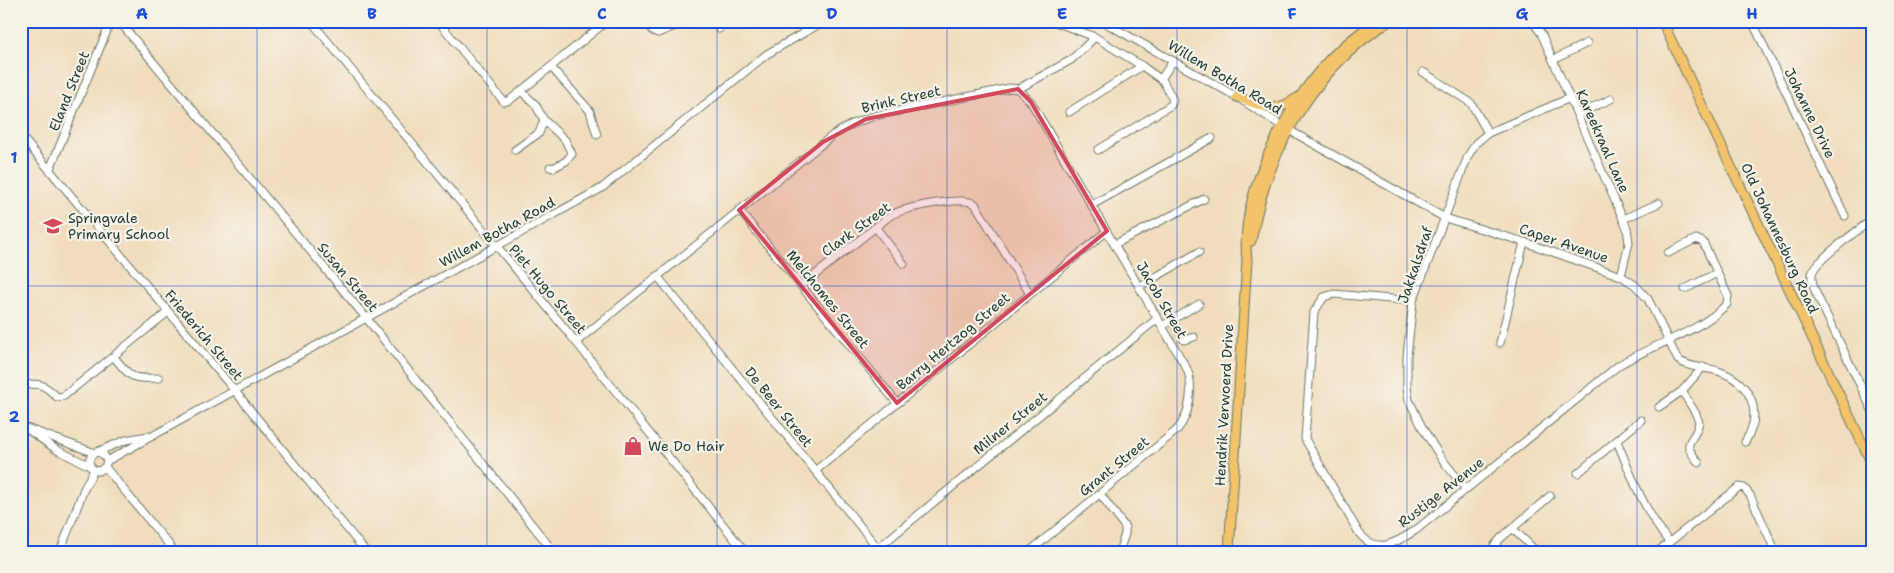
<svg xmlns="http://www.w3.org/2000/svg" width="1894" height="573" font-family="'Shantell Sans',sans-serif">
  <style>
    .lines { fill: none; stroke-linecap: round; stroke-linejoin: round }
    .minor-casing { stroke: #687564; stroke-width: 9 }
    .major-casing { stroke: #687564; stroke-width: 11 }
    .minor { stroke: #fff; stroke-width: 7 }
    .major { stroke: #f2c36a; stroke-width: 9 }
    .marked { fill: #d1495b; fill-opacity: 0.2; stroke: #d1495b; stroke-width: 4; stroke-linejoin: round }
    .grid { fill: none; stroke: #1d4ed8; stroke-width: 1; stroke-opacity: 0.55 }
    .labels { text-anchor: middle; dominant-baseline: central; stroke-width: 4.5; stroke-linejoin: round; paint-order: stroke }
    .street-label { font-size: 14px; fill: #1f3d34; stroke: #f7f3e8 }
    .poi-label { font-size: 14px; fill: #1f3d34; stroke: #f7f3e8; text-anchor: start }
    .neatline { fill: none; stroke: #1d4ed8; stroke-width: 2 }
    .grid-label { font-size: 16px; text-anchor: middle; font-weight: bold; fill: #1d4ed8 }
  </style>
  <rect width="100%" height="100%" fill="#f7f3e8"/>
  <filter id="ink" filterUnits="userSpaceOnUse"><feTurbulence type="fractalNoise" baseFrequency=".02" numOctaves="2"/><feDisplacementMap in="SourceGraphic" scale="10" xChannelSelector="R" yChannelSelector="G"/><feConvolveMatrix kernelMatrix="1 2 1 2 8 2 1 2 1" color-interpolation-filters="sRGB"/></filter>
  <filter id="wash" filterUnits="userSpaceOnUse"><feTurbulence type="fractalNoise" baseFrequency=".0096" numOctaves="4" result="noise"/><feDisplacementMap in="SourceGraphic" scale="20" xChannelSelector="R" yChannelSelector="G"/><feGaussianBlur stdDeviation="1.12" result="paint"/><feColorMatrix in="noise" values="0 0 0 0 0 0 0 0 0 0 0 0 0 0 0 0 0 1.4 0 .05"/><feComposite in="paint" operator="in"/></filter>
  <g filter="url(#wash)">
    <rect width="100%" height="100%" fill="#f1ddbd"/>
  </g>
  <g filter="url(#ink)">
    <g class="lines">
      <g class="minor-casing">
        <g id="minor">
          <path d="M119 21 367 319 554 552"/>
          <path d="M311 21 576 342 745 552"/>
          <path d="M438 21 504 102 510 100 607 21"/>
          <path d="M642 21 653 31 658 33 687 21"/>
          <path d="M714 21 719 29"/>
          <path d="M1053 21 1095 37 1142 66 1163 81 1173 100 1171 105 1098 150"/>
          <path d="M1102 21 1237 97 1282 126 1445 218 1524 242 1621 276 1635 285 1648 299 1678 360C1689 368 1705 367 1718 371 1751 382 1764 412 1745 442"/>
          <path d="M1532 21 1541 33 1627 228 1629 243 1621 276"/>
          <path d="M1752 21 1845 216"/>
          <path d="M1553 60 1587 43"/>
          <path d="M551 67 590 111 597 135"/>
          <path d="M1423 72 1471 103 1488 133"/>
          <path d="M1161 79 1173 61"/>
          <path d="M1018 89 1071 60 1095 37"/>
          <path d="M1069 112 1142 66"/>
          <path d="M1578 114 1611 99"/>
          <path d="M544 120 565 140 572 154 566 161 553 168 550 167"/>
          <path d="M21 136 235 391 366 552"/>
          <path d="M515 150 539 133 544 120 535 104 521 91"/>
          <path d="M50 169 111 21"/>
          <path d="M1092 205 1212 138"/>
          <path d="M739 210 897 403"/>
          <path d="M1623 219 1659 203"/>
          <path d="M1873 219C1861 228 1814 261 1812 274 1811 281 1814 288 1816 293L1873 412"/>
          <path d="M876 228 904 264"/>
          <path d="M1115 244 1204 199"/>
          <path d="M658 277 881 552"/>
          <path d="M801 286 891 215C905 208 962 195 975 204L1030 294"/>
          <path d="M1140 286 1199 252"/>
          <path d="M1685 289 1717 273"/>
          <path d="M1413 301 1334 294 1324 297 1314 312 1305 439 1359 533C1377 556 1397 542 1416 530L1619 365C1655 343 1697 334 1727 304L1728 296 1703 242 1696 239 1668 253"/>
          <path d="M1172 320 1184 340 1194 337"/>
          <path d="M1162 326 1199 304"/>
          <path d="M576 342 833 135 854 123 874 116 1010 88 1018 89 1031 102 1187 369C1194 388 1190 415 1177 430L1029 552"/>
          <path d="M1500 343 1524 242"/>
          <path d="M114 357C132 379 131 379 159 378"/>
          <path d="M21 386C39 382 44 384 57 397L64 396 168 312"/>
          <path d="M1682 391 1696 414 1699 422C1695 445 1678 438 1699 463"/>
          <path d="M1659 407 1682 391 1703 367"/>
          <path d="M21 426 95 453"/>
          <path d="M27 429 57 450 90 466 94 470 99 471 105 467 107 461 104 455 98 452"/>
          <path d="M1617 441C1631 476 1645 512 1669 542"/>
          <path d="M107 461 602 188 767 54 814 27 832 21"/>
          <path d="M90 466 89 461 92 454 126 440 148 436"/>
          <path d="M105 467 175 552"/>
          <path d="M815 471 1107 231"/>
          <path d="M1578 473 1641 420"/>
          <path d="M1466 489 1441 458 1422 427 1409 400 1407 387V356L1413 301 1468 156 1476 143 1488 133 1570 98"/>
          <path d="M1100 494 1125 527V534L1119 552"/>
          <path d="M1513 529 1537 552"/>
          <path d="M878 548 1158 318"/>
          <path d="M60 552 84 489 94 470"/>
          <path d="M729 552 738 544"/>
          <path d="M1489 552 1501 538 1550 496"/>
          <path d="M1657 552 1739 487 1744 488 1750 495 1776 552"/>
        </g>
      </g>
      <g class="major-casing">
        <g id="major">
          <path d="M1662 21 1873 466"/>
          <path d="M1237 97C1262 104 1272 116 1297 98"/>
          <path d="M1251 241C1267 151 1311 71 1389 21"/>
          <path d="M1229 552 1247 260C1239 195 1286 107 1329 60 1343 45 1360 33 1376 21"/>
        </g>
      </g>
      <use href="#minor" class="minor"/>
      <use href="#major" class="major"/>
    </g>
  </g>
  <path class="marked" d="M1018 89 1031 102 1107 231 897 403 739 210 823 142 866 119Z"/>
  <path class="grid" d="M257 21V552M487 21V552M717 21V552M947 21V552M1177 21V552M1407 21V552M1637 21V552M21 286H1873"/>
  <defs>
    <g id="school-bare" transform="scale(1.5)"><path d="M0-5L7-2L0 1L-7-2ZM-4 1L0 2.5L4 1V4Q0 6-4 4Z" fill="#d1495b" stroke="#f7f3e8" stroke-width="2.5" paint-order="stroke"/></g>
    <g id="shop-bare" transform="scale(1.5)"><path d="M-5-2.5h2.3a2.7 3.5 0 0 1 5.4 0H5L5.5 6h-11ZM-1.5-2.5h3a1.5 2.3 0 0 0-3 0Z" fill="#d1495b" stroke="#f7f3e8" stroke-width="2.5" paint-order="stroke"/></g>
  </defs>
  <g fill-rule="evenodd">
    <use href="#school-bare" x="53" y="226"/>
    <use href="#shop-bare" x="633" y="446"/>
  </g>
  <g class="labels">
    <g class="street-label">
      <text transform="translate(1225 77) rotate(31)">Willem Botha Road</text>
      <text transform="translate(69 91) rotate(-68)">Eland Street</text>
      <text transform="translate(901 99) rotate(-13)">Brink Street</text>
      <text transform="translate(1810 113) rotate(64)">Johanne Drive</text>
      <text transform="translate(1603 141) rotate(66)">Kareekraal Lane</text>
      <text transform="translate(856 229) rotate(-36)">Clark Street</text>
      <text transform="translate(497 232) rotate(-29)">Willem Botha Road</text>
      <text transform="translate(1780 238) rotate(65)">Old Johannesburg Road</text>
      <text transform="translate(1564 243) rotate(19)">Caper Avenue</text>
      <text transform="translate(1415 265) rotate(-71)">Jakkalsdraf</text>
      <text transform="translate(348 277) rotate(50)">Susan Street</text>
      <text transform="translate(548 289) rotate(50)">Piet Hugo Street</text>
      <text transform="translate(828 299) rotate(51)">Melchomes Street</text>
      <text transform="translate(1162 300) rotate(60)">Jacob Street</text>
      <text transform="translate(204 335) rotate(50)">Friederich Street</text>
      <text transform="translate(953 341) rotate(-40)">Barry Hertzog Street</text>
      <text transform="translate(1224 405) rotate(-87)">Hendrik Verwoerd Drive</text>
      <text transform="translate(779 407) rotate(51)">De Beer Street</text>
      <text transform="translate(1010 423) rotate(-39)">Milner Street</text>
      <text transform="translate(1114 466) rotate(-39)">Grant Street</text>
      <text transform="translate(1441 492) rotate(-38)">Rustige Avenue</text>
    </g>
    <g class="poi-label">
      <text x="68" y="218">Springvale<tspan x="68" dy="16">Primary School</tspan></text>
      <text x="648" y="446">We Do Hair</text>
    </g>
  </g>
  <rect width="1894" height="573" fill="none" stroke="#f7f3e8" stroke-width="55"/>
  <rect x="28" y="28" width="1838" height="518" class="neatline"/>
  <g class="grid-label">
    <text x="142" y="19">A</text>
    <text x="372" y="19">B</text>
    <text x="602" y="19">C</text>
    <text x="832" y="19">D</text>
    <text x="1062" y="19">E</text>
    <text x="1292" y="19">F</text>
    <text x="1522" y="19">G</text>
    <text x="1752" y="19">H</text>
    <text x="14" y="163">1</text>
    <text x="14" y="422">2</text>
  </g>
</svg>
